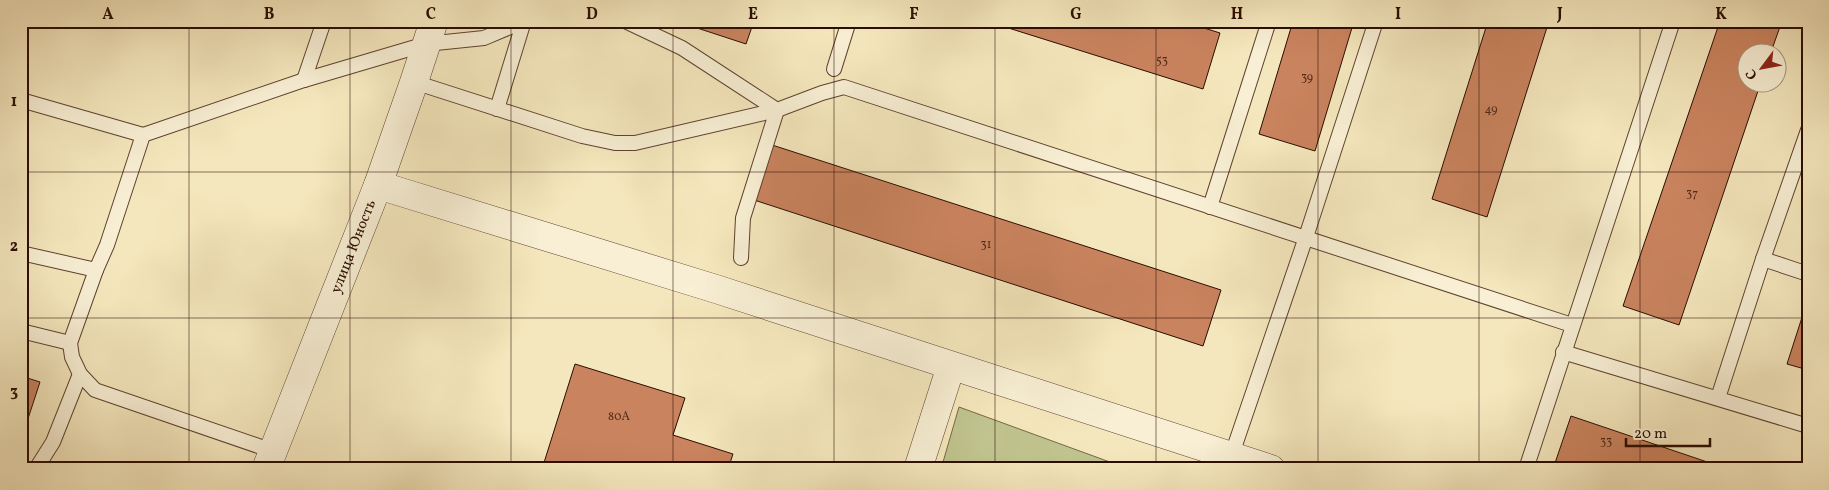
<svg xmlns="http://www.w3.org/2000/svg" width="1829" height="490" font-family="Vollkorn,serif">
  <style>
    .green { fill: #c0c48e; stroke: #756847 }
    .building { fill: #c9835e; stroke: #2a0c00 }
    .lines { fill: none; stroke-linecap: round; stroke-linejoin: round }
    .service-casing { stroke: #5d432f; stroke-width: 16 }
    .minor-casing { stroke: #5d432f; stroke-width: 29 }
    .tertiary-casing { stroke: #5d432f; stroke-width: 29 }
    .service { stroke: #f8efd4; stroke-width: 14 }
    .minor { stroke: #f8efd4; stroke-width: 28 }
    .tertiary { stroke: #f8efd4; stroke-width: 28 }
    .grid { fill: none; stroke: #2a0c00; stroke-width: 1; stroke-opacity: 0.55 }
    .labels { text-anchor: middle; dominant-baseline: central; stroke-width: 4; stroke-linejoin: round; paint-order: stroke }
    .number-label { font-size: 12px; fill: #522a18 }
    .street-label { font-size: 15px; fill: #2a0c00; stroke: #f8efd4 }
    .neatline { fill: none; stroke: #2a0c00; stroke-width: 2 }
    .grid-label { font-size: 16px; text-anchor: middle; font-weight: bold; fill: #2a0c00 }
  </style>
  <rect width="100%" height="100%" fill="#f5e7bd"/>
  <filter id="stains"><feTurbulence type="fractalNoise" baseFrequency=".004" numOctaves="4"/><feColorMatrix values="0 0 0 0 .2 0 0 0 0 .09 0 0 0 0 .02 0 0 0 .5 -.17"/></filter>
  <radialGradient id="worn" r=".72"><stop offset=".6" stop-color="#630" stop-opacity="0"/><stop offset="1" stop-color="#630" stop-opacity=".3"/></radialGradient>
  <path class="green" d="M959 407 1129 469H941Z"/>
  <g class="building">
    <path d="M693 21H754L746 44 691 26Z"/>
    <path d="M986 21H1182L1220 33 1203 89Z"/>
    <path d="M1293 21H1354L1315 151 1259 134Z"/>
    <path d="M1488 21H1549L1487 217 1432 199Z"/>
    <path d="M1720 21H1782L1771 52H1746V82H1761L1679 325 1623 306Z"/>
    <path d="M769 144 1221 290 1203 346 751 199Z"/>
    <path d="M1805 308 1808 309V370L1787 364Z"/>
    <path d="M575 364 685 398 673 435 733 454 728 469H542Z"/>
    <path d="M21 376 40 382 22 437H21Z"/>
    <path d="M1571 416 1728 469H1553Z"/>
  </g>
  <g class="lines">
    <g class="service-casing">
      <g id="service">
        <path d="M625 21 682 48 777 110"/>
        <path d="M834 69 849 21"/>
        <path d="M304 80 324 21"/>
        <path d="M414 82 582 136 615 143H635L777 110 822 93 844 87 1572 325"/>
        <path d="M21 100 143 135"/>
        <path d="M497 109 524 21"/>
        <path d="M1210 207 1269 21"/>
        <path d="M21 253 96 270 107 245 143 135 304 80 426 44 484 38 524 21"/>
        <path d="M741 258 743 218 777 110"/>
        <path d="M1763 259 1808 274"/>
        <path d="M96 270 70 343 72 357 80 374 95 390 273 451"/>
        <path d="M21 331 70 343"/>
        <path d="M1563 352 1808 426"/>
        <path d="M1718 398 1763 259 1808 130"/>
        <path d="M1231 457 1306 237 1376 21"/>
        <path d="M36 469 53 442 80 374"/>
        <path d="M1526 469 1673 21"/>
      </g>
    </g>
    <g class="minor-casing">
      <g id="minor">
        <path d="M378 185 716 289 1271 469"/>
        <path d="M918 469 951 366"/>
      </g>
    </g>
    <g class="tertiary-casing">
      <g id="tertiary">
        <path id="s1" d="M266 469 378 185 414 82 434 21"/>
      </g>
    </g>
    <use href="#service" class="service"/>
    <use href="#minor" class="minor"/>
    <use href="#tertiary" class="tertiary"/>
  </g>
  <path class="grid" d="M189 21V469M350 21V469M511 21V469M673 21V469M834 21V469M995 21V469M1156 21V469M1318 21V469M1479 21V469M1640 21V469M21 172H1808M21 318H1808"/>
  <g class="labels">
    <g class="number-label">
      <text x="1162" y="61">53</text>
      <text x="1307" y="78">39</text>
      <text x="1491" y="110">49</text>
      <text x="1692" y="194">37</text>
      <text x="986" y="245">31</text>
      <text x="619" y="417">80А</text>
      <text x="1606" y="442">33</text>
    </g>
    <g class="street-label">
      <text stroke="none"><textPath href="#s1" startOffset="239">улица Юность</textPath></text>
    </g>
  </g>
  <rect width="1829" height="490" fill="none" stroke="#f5e7bd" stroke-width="55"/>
  <g transform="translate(1762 68) rotate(238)"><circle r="24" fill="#f8efd4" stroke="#a6947f"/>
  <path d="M0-4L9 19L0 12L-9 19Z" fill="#8f2418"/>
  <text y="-8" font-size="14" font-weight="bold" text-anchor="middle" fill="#2a0c00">С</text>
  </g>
  <path d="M1626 438v8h84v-8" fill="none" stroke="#2a0c00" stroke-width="2.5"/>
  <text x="1634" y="438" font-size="15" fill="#2a0c00" stroke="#f8efd4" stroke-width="4" paint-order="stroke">20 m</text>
  <rect x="28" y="28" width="1774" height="434" class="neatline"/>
  <g class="grid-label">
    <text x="108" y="19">A</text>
    <text x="269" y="19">B</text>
    <text x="431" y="19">C</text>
    <text x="592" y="19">D</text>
    <text x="753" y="19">E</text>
    <text x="914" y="19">F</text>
    <text x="1076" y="19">G</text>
    <text x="1237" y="19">H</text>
    <text x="1398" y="19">I</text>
    <text x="1560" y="19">J</text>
    <text x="1721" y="19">K</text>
    <text x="14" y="106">1</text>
    <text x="14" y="251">2</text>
    <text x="14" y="396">3</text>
  </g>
  <rect width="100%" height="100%" filter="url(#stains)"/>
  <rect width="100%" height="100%" fill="url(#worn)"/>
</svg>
